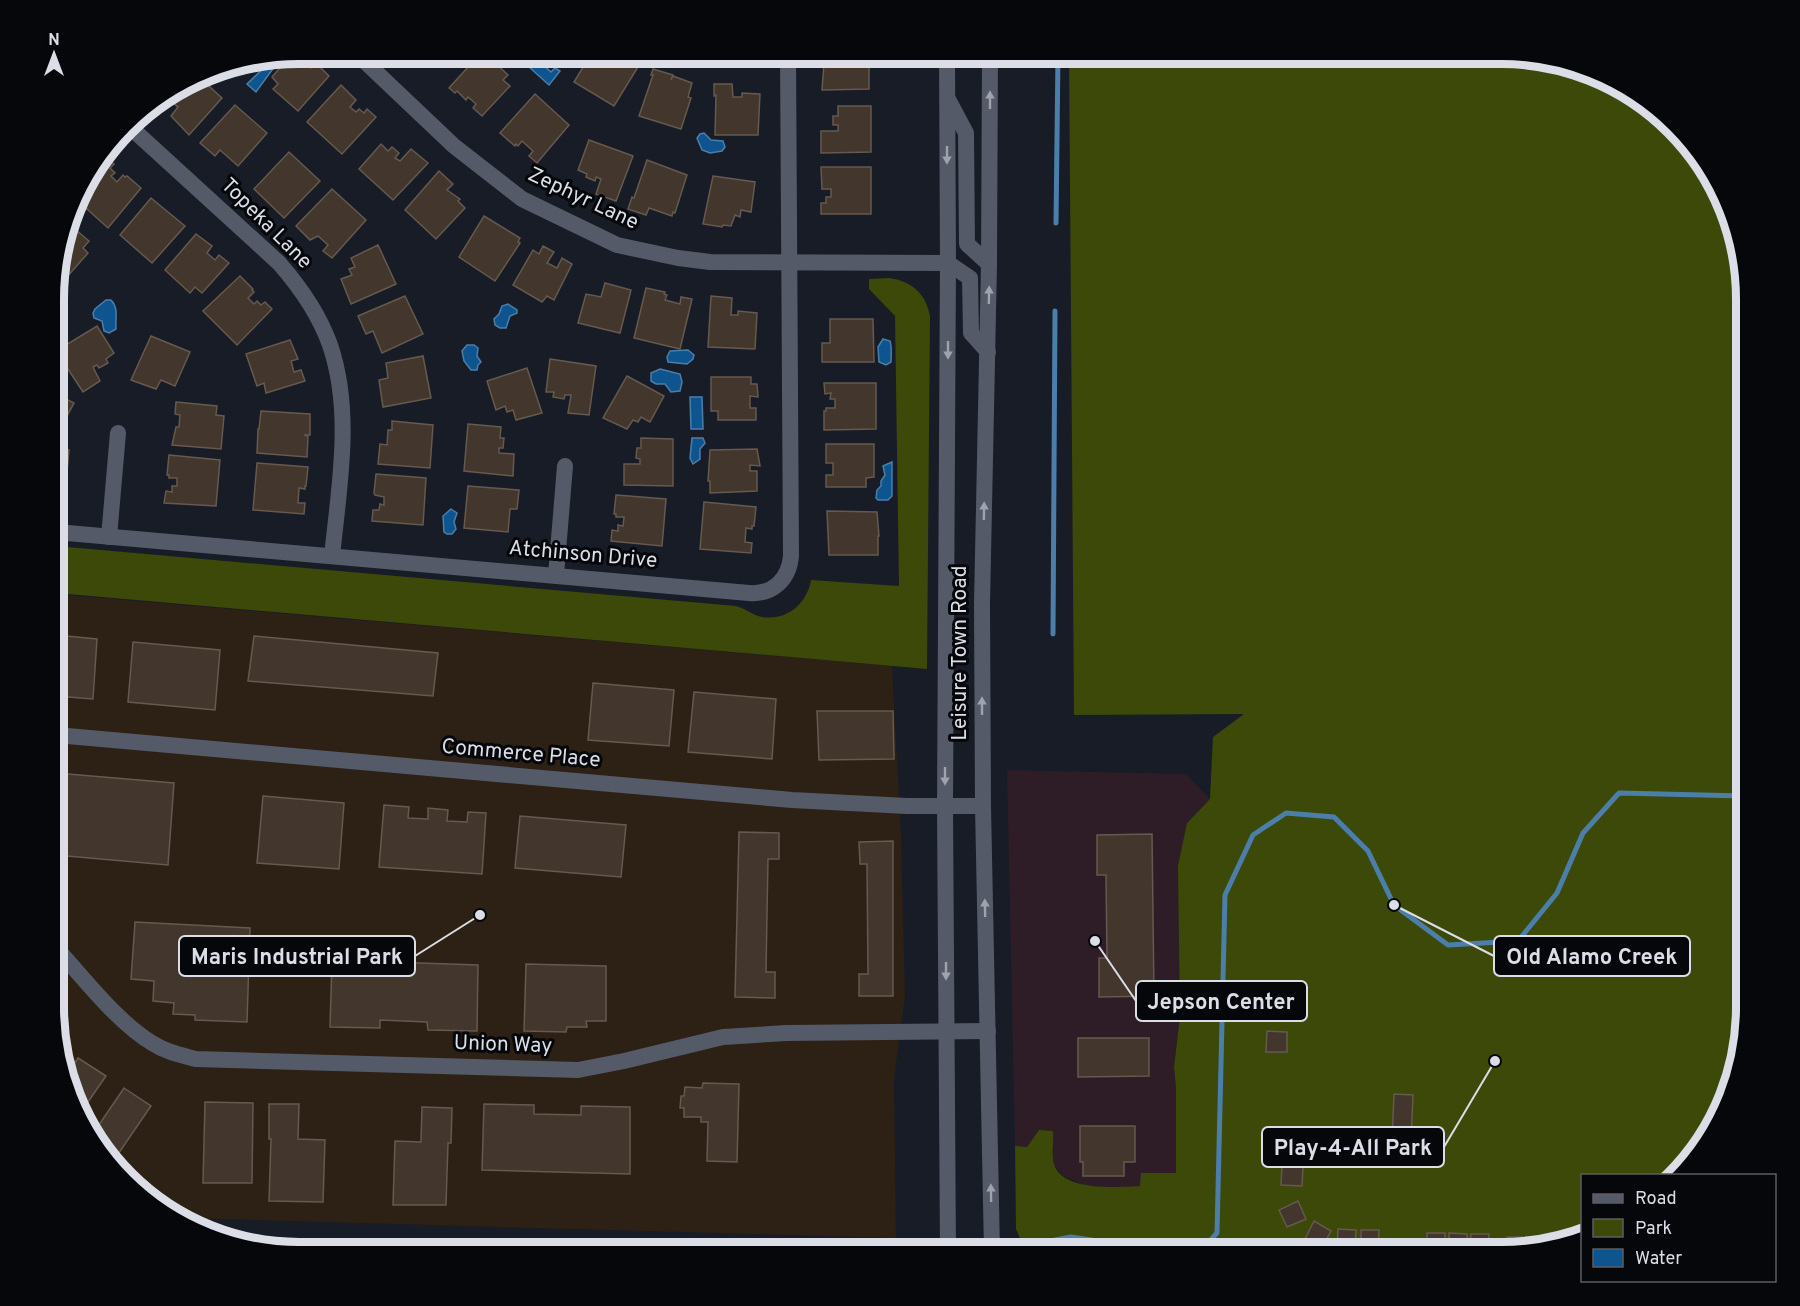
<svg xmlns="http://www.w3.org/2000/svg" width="1800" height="1306" font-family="Overpass,sans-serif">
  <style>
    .commercial { fill: #2e1d26 }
    .industrial { fill: #2d2014 }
    .green { fill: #3c4908 }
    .water { fill: #0e5590; stroke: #4c7eaa; stroke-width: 1.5 }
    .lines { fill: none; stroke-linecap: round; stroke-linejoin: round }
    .stream { stroke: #4c7eaa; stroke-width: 5 }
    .building { fill: #42362d; stroke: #66594f; stroke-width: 1.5 }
    .minor { stroke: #545a67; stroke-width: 16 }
    .secondary { stroke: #545a67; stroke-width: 16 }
    .oneway { fill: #9ea3ad }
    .labels { text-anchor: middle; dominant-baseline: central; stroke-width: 6; stroke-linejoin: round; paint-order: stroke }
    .street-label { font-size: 21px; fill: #dbdee6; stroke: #05070b }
    .rim { fill: none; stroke: #dbdee6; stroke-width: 8 }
    .leader { fill: none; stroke: #dbdee6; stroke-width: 2 }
    .callout-dot { fill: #dbdee6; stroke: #05070b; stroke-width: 2 }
    .callout { fill: #05070b; stroke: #dbdee6; stroke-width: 2 }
    .callout-label { font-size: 22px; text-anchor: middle; font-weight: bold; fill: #dbdee6 }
  </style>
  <rect width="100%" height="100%" fill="#171c27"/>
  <path class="commercial" d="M1007 770 1186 774 1210 799 1187 823 1180 1016 1174 1067 1176 1088V1173H1141V1186L1099 1187 1083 1185 1063 1176 1054 1165 1027 1147 1015 1146Z"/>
  <path class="industrial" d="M56 594 892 666 901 835 905 996 894 1080 896 1238 180 1218 150 1201 87 1129 56 1038Z"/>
  <g class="green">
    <path d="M1069 54 1516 55 1579 67 1650 105 1720 191 1745 284V1022L1727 1100 1695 1156 1671 1175 1582 1176V1233L1500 1252H1026L1016 1229 1015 1146 1027 1147 1039 1130 1053 1131C1054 1141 1051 1154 1054 1164 1062 1192 1118 1187 1140 1186L1141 1173H1176V1088L1174 1067 1180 1016 1178 866 1187 823 1210 799 1213 737 1244 714 1074 715Z"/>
    <path d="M889 278C911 281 926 293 930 316L927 669 56 593V546L736 606C744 608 750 613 758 616 784 623 807 605 811 580L899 586 895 316 869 289V279Z"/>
  </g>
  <g class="water">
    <path d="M521 54H531L551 72 555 68 560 71 549 85 518 57Z"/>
    <path d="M270 62 275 66 256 92 247 84Z"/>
    <path d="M704 133 711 140 723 141 725 147 722 151 710 153 702 150 697 138 700 134Z"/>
    <path d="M106 300H111C119 308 115 319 116 329L109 333 104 331 102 321 94 318 93 313 95 309Z"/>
    <path d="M508 304 517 310V313L510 316 506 328H500L495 325 494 319 499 314 502 306Z"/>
    <path d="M883 339 890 341C892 346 891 356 891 362L886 365 879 362 878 347Z"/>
    <path d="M467 345H474L478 348 477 356 481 362 478 365 477 370H471L464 361 462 351Z"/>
    <path d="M688 350 694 355 693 359 687 364 668 362 667 357 670 351Z"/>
    <path d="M660 369 680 374 682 382 680 391 671 392 665 384H656L651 381V373Z"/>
    <path d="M690 397H702L703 429H691Z"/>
    <path d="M692 438H703L705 443 700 449V459L693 464 690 458Z"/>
    <path d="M892 462V496L888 500H878L876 498 877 490 881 486V481L885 475 883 466Z"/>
    <path d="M451 509 457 513 454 522 456 529 452 534H447L444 532 443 516Z"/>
  </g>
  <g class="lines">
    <g class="stream">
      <path d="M1056 223 1058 54"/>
      <path d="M1053 634 1055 311"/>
      <path d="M1035 1244 1071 1237 1151 1249 1185 1252"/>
      <path d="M1200 1252 1217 1233 1225 895 1253 835 1286 813 1334 817 1368 851 1394 905 1448 945 1518 941 1557 893 1583 833 1619 793 1745 796"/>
    </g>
  </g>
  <g class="building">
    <path d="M305 54 306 55 302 60 311 68 316 63 329 76 298 111 273 89 278 84 272 77 290 56Z"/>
    <path d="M432 54H449L440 62Z"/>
    <path d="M480 54H486L508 75 503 80 510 86 482 116 473 108 476 104 468 97 466 100 457 91 455 93 449 88Z"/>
    <path d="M591 54H617L614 59 621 63 624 59 630 62 632 57 641 62 614 106 574 82Z"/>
    <path d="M839 54H869V89L822 90 824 63H833L834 57H840Z"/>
    <path d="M653 69 673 75 671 80 673 76 692 83 688 97 691 98 681 129 639 116 653 75H651Z"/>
    <path d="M199 77 222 98 189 135 171 116 178 107 166 98Z"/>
    <path d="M714 84H732L733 97H742V93L760 94 758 135H715L716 95 714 96Z"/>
    <path d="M341 85 356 100 350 107 356 112 359 109 364 113 367 109 376 117 342 154 307 122Z"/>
    <path d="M535 94 569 125 537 163 529 156 533 151 522 141 518 146 516 144 515 146 500 133Z"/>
    <path d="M235 105 267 133 238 166 220 150 215 156 200 143Z"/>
    <path d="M838 106H871V152L821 153V131H838V125H833V116H838Z"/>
    <path d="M589 140 633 156 616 201 596 194 601 179 596 177 595 181 586 177 587 174 578 170Z"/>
    <path d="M381 144 388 151 392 147 399 153 395 158 400 161 411 149 428 163 393 200 359 169Z"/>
    <path d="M289 152 320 181 284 218 254 189Z"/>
    <path d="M106 157 114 164 110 168 115 173 111 176 117 182 123 175 125 177 127 176 141 188 108 228 77 200 80 191Z"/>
    <path d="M647 160 687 175 675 213 673 212 672 216 649 208 646 215 628 209 632 197 634 198Z"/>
    <path d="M821 167H871V214H821V203H826V197H831V189H822Z"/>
    <path d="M439 171 453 184 447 190 460 199 458 201 465 208 436 239 405 210Z"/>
    <path d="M713 176 755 182 751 212 741 210 740 217 735 215 731 226 723 225 722 227 703 224Z"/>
    <path d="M332 189 366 220 332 258 323 251 328 245 318 236 310 240 296 226Z"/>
    <path d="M151 198 185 226 152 263 120 235Z"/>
    <path d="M484 216 520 238 518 242 520 243 495 281 459 257Z"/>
    <path d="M69 224 89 241 83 248 88 253 66 278 56 268Z"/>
    <path d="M196 234 212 246 207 253 215 260 219 255 229 263 202 293 195 287 190 293 165 270Z"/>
    <path d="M378 245 396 284 351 304 341 279 352 275 349 269 355 267 351 258Z"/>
    <path d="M543 246 554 252 547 263 557 268 562 258 572 264 554 300 547 296 542 302 513 285 533 250 539 254Z"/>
    <path d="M240 276 253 289 252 290 254 292 248 298 254 304 257 301 261 305 265 302 272 309 237 345 203 311Z"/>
    <path d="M605 283 631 290 620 333 578 323 586 294 601 297Z"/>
    <path d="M646 288 665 292 664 294 667 295 665 300 680 304 681 297 692 299 680 349 634 338Z"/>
    <path d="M405 296 423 334 382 353 373 331 366 334 358 316Z"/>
    <path d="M711 296 732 298 731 315H738V311L757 313 755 349 708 347Z"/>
    <path d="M830 319H873L874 362H822V343H830Z"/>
    <path d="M97 326 114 353 106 359 108 363 99 368 97 365 93 367 100 381 83 392 56 351Z"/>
    <path d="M151 336 190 352 175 386 161 380 156 389 131 380Z"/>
    <path d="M290 340 298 359 291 361 294 372 301 370 305 381 266 393 264 383 257 386 246 354Z"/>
    <path d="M423 356 431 398 383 407 379 380 388 378 386 363Z"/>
    <path d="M550 359 596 366 589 415 568 413 571 395H565L564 399 553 397 554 392H546Z"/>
    <path d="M527 368 542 413 516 420 513 410 507 412 505 406 496 410 487 381Z"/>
    <path d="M627 376 664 396 650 422 641 417 638 422 633 420 627 429 603 418Z"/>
    <path d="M711 377H751V384H757L758 397 750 396V408H756V420H718V411H711Z"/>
    <path d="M824 383H876V429L824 430V411H826V408H835V399H830L831 393 825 394Z"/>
    <path d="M56 394 74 403 61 427 56 425Z"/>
    <path d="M176 402 217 406 216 415 224 416 221 449 172 445 176 427H179L180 415 175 414Z"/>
    <path d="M261 411 310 414V435H304L308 436 307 457 257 453 258 429H259Z"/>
    <path d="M392 421 433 425 430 468 378 464 380 444 387 445 388 430H392Z"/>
    <path d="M468 424 501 427 500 438H504L503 448H499V453L514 454 513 476 464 471Z"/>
    <path d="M641 438 673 439V486L624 485V464H640V459L636 458 637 448H641Z"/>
    <path d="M826 444H874V477L866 478V487H826V475H833V463H826Z"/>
    <path d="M56 449 69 450 65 494 56 493Z"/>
    <path d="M757 449 760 466 750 465V471H757V491L710 493V481H708L710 450Z"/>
    <path d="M169 455 220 460 216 506 164 503 166 491 172 492V486H177V478H169V475H167Z"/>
    <path d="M257 463 308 467 306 486H305V489L299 488 298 503H305L304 514 253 510Z"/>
    <path d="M376 474 426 478 423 525 372 521 373 510H379L380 504 384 505V497L375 495 374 493Z"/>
    <path d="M468 486 519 490 517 509H510L508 532 464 528Z"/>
    <path d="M616 495 666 499 662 546 611 541 612 530 618 531V525L623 526 624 517H616V514H614Z"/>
    <path d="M704 502 756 507 754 526H752V529L746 528 745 542 752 543 751 553 700 549Z"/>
    <path d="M827 511 877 512 879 536H878V555H829Z"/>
    <path d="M56 635 97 639 93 699 56 696Z"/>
    <path d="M254 636 438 653 433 696 248 681Z"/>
    <path d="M133 642 220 650 215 710 128 702Z"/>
    <path d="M593 683 674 690 669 746 588 740Z"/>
    <path d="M694 692 776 699 772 759 688 752Z"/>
    <path d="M817 711H893L894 759 819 760Z"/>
    <path d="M56 773 174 783 168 865 56 855Z"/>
    <path d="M263 796 344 803 339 869 257 863Z"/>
    <path d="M384 805 409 807 408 818 428 819V808L448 810 447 821 467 822 468 812 486 813 482 874 379 867Z"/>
    <path d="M520 816 626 825 621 877 515 868Z"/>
    <path d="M739 832 779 833V859H768L766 972H775V998L735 997Z"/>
    <path d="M1152 834 1154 996 1099 997V958H1107L1106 875H1097V835Z"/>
    <path d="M893 841V996H859V974H868L867 864H860L859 842Z"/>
    <path d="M135 922 250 928 247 1022 195 1020V1015L173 1014 174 1003 153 1001 154 981 131 979Z"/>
    <path d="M332 960 478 965 477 1031 428 1030 427 1022 380 1020V1028L330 1027Z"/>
    <path d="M526 964 606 966V1021H586L587 1027H567L566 1032 524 1031Z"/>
    <path d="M1267 1031 1287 1032V1052H1266Z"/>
    <path d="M1078 1038H1149V1076L1078 1077Z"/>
    <path d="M78 1058 106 1076 81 1112 68 1073Z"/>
    <path d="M703 1083 739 1084 737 1162 707 1161 708 1122H701V1117H684V1108H680L681 1096H684L685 1087 702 1088Z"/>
    <path d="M124 1088 151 1106 114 1160 92 1135Z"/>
    <path d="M1394 1094 1413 1095 1411 1141H1392Z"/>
    <path d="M205 1102 253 1103 252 1183H203Z"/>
    <path d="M269 1104H299L298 1139 325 1140 323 1202 269 1201 271 1139H269Z"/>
    <path d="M484 1104 534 1105V1114L581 1115V1106L630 1107V1174L482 1170Z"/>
    <path d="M422 1107 452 1108 451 1143H448L446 1205H393L395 1141 421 1142Z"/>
    <path d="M1080 1126H1135V1162H1124V1176H1083V1162H1080Z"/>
    <path d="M1282 1165 1303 1167 1302 1186 1281 1185Z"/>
    <path d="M1298 1201 1306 1219 1287 1227 1279 1210Z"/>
    <path d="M1314 1221 1331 1231 1321 1249 1304 1241Z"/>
    <path d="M1338 1229 1356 1230 1355 1251 1337 1250Z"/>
    <path d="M1361 1230H1379L1378 1252 1361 1251Z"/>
    <rect x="1427" y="1233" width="18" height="19"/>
    <path d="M1449 1233 1467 1234V1252H1449Z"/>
    <path d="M1471 1234H1489L1488 1252H1470Z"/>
    <path d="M1508 1237H1526V1246L1508 1250Z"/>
  </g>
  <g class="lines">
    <g class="minor">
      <path d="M357 54 454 146 522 199 617 245 678 258 710 262 948 263"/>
      <path d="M129 126 279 263C300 287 319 314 330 345 353 412 339 487 332 556"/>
      <path d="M56 532 749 593C773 595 789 579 791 556L788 54"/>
      <path d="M109 537 118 433"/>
      <path d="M556 575 565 466"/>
      <path d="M56 735 792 800 907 806H983"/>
      <path d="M56 948C84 978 117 1022 152 1043 166 1052 181 1055 196 1059L578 1070 624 1061 723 1037 786 1033 988 1031"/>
    </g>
    <g class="secondary">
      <path d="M947 54 948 263 945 807 948 1252"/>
      <path d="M990 54 989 264 982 604 983 806 992 1252"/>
      <path d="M949 101 966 133 967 244 989 264"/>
      <path d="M948 263 970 278 971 333 988 352"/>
    </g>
  </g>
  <defs><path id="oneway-solid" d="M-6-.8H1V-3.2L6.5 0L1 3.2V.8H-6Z" transform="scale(1.5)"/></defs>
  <g class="oneway">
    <use href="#oneway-solid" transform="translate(990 100) rotate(-90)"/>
    <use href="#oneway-solid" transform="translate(947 155) rotate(90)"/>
    <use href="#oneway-solid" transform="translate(989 295) rotate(-89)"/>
    <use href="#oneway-solid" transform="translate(948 350) rotate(90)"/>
    <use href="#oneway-solid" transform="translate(984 511) rotate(-89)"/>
    <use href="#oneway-solid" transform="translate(982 706) rotate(-90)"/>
    <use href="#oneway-solid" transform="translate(945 776) rotate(90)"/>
    <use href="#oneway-solid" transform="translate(985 908) rotate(-91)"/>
    <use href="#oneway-solid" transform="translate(946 971) rotate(90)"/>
    <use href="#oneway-solid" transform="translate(991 1193) rotate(-91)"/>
  </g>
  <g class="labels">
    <g class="street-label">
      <text transform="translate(583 199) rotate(25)">Zephyr Lane</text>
      <text transform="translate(266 224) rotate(45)">Topeka Lane</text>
      <text transform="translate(583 555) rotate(5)">Atchinson Drive</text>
      <text transform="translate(960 653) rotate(-90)">Leisure Town Road</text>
      <text transform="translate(521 754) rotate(5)">Commerce Place</text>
      <text transform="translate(503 1045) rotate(2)">Union Way</text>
    </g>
  </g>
  <path d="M0 0H1800V1306H0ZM299 64H1501A235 235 0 0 1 1736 299V1007A235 235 0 0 1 1501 1242H299A235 235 0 0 1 64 1007V299A235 235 0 0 1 299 64Z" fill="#05070b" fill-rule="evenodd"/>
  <path class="rim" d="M299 64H1501A235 235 0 0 1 1736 299V1007A235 235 0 0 1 1501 1242H299A235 235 0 0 1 64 1007V299A235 235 0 0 1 299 64Z"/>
  <path class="leader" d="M480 915L415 956M1394 905L1494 956M1095 941L1136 1001M1495 1061L1444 1147"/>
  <g class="callout-dot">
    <circle cx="480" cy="915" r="6"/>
    <circle cx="1394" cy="905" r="6"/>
    <circle cx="1095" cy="941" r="6"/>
    <circle cx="1495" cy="1061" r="6"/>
  </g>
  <g class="callout">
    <rect x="179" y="936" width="236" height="40" rx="6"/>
    <rect x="1494" y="936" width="196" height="40" rx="6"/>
    <rect x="1136" y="981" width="171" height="40" rx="6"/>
    <rect x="1262" y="1127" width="182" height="40" rx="6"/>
  </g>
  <g class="callout-label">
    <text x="297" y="964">Maris Industrial Park</text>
    <text x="1592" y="964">Old Alamo Creek</text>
    <text x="1221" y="1009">Jepson Center</text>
    <text x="1353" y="1155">Play-4-All Park</text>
  </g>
  <rect x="1581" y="1174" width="195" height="108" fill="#05070b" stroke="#5b5d63" stroke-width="1.5"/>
  <rect x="1593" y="1194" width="30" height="9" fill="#545a67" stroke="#5b5d63" stroke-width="1.5"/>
  <text x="1635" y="1204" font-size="18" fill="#dbdee6">Road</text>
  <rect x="1593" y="1219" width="30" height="18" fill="#3c4908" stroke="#5b5d63" stroke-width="1.5"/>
  <text x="1635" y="1234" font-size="18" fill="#dbdee6">Park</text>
  <rect x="1593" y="1249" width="30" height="18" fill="#0e5590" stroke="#5b5d63" stroke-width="1.5"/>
  <text x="1635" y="1264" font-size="18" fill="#dbdee6">Water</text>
  <g transform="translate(54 54)" stroke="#05070b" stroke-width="4.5" paint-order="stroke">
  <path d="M0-4.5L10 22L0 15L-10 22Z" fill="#dbdee6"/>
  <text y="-9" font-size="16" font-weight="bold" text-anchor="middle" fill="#dbdee6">N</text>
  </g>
</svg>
